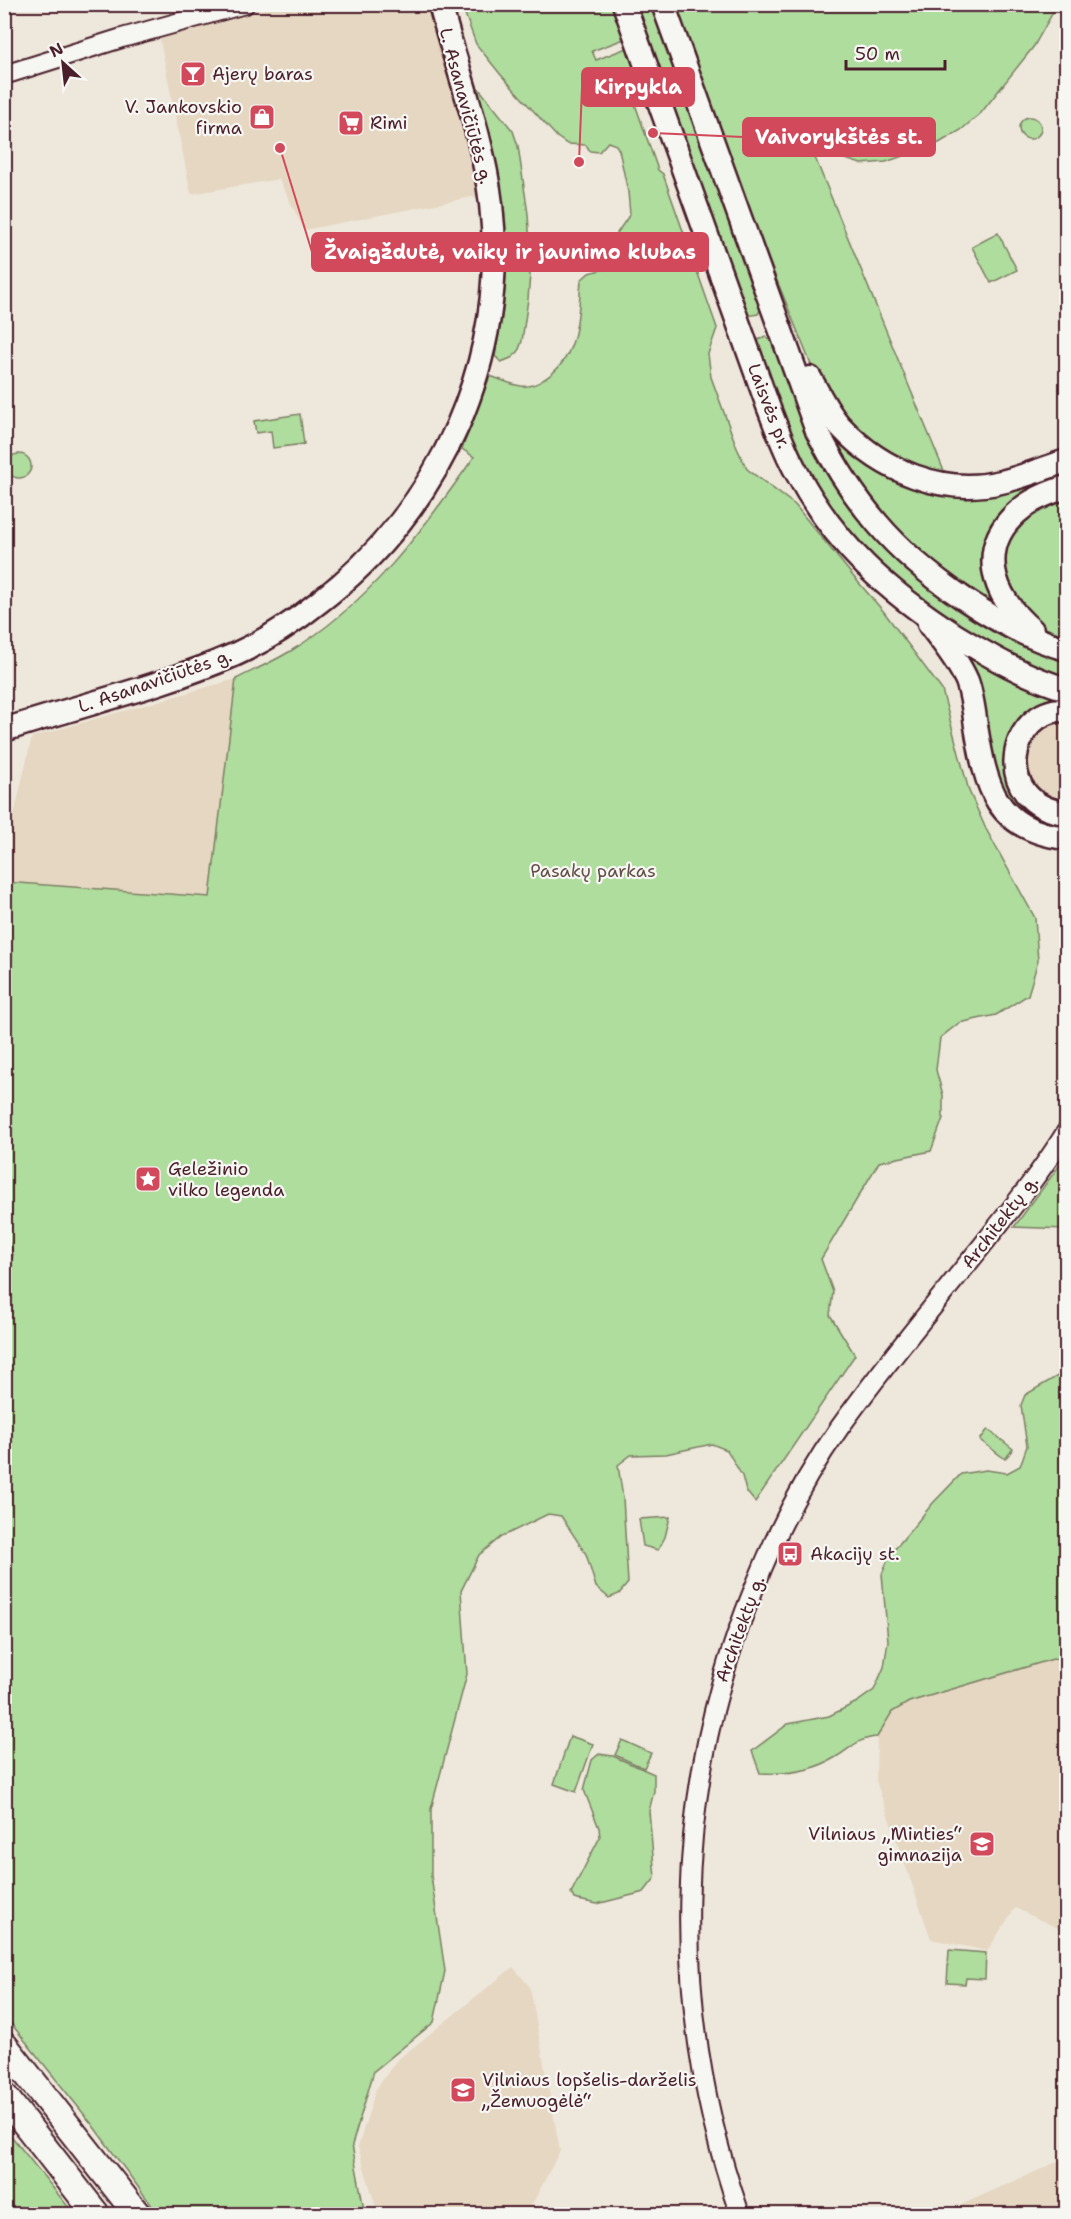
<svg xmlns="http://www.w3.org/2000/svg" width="1071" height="2219" font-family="'Shantell Sans',sans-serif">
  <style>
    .built { fill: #e5d7c1 }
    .green { fill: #aedd9d; stroke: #7c7e64; stroke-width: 1.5 }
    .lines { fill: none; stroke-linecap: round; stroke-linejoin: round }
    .minor-casing { stroke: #4a1f2b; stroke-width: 22 }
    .major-casing { stroke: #4a1f2b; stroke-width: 27 }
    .highway-casing { stroke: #4a1f2b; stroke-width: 30 }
    .minor { stroke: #f6f6f2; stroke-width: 18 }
    .major { stroke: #f6f6f2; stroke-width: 22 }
    .highway { stroke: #f6f6f2; stroke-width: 26 }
    .labels { text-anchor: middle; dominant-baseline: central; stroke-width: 4.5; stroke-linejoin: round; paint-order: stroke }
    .poi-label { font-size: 18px; fill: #4a1f2b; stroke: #f6f6f2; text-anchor: start }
    .street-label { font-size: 18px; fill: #4a1f2b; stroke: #f6f6f2 }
    .park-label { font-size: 18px; fill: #634e48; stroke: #f6f6f2 }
    .leader { fill: none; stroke: #d1495b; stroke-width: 2 }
    .callout-dot { fill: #d1495b; stroke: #f6f6f2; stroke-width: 2 }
    .callout { fill: #d1495b; stroke: #d1495b; stroke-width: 2 }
    .callout-label { font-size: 20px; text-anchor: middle; font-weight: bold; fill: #fff }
  </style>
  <rect width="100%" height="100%" fill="#eee8dc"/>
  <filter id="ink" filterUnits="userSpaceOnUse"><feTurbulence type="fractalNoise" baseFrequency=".0167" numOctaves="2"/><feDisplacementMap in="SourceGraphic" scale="12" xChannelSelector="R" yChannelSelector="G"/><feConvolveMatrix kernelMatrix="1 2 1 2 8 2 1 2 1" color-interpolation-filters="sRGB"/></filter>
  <g filter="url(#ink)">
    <g class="built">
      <path d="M280 5H428L466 144 477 196 304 230 279 179 191 194 159 35Z"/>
      <path d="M236 679 210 897 5 882V854L32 737Z"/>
      <path d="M1066 718V807L1037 795 1021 761 1033 731Z"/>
      <path d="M1053 1659 1066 1661V1932L1015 1908 987 1951 931 1939 876 1781 877 1737 892 1712 909 1702Z"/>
      <path d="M513 1967 530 1987 560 2151 528 2212 524 2214H378L358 2147 376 2089 396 2061Z"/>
      <path d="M1066 2158V2214H958L963 2204Z"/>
    </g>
    <g class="green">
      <path d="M493 5H615L627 38 592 51 596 60 629 47 635 72V104L658 170 663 174 717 328 708 354 711 377 737 448 747 469 795 505 853 576 884 612 942 690 969 791 986 829 1035 918 1038 961 1028 995 996 1015 959 1023 940 1038 936 1070 943 1095V1118L931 1151 879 1162 821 1259 833 1292 830 1315 855 1355 755 1502 746 1491 742 1476 727 1450 712 1444 666 1454 631 1455 618 1465 623 1498 628 1583 619 1594 609 1598 596 1587 586 1554 561 1516 548 1514 501 1537 479 1555 461 1591 467 1674 431 1809V1876L445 1971 434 2022 374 2071 352 2145 364 2210 370 2214H158L91 2123 5 2016 4 1278 13 1255 4 1225 5 882 210 897 236 679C254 670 272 662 289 652 367 606 423 530 474 457L462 449 490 376C500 379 511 385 521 386 529 387 537 384 543 380 579 359 578 317 581 280L589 273 604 269 611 261 617 233 630 214 628 192 619 150 616 145 608 142 599 152 590 151 586 145 567 144 557 137 501 75 476 44 465 14Z"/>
      <path d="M635 5H653L759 302 760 310 758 314 747 316Z"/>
      <path d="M673 5H1057L1034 46 981 113 961 130 939 143 886 162 861 164 811 148 946 476 930 474 869 446 818 382 738 184Z"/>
      <path d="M476 85 513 131 518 146 528 214 531 262 528 299 522 341 518 352 511 358 501 362 495 356 503 309 507 266 505 222 497 166Z"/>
      <circle cx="1030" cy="128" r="11"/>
      <path d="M998 233 1017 270 991 283 972 247Z"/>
      <path d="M765 336 774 344 811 439 829 476 851 507 961 607 1007 638 1066 662V683L984 648 869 558 805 475 756 346 757 341Z"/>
      <path d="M300 414 304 444 273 448 271 431 256 433 254 421Z"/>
      <path d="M824 422 928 489 1066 468V477C1043 486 1007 496 997 522 993 531 997 593 997 607L946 574 906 540 853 477Z"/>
      <circle cx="19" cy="466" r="12"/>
      <path d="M1066 493V636C1057 632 1045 629 1037 623 999 596 993 549 1025 515 1033 506 1056 499 1066 493Z"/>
      <path d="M964 655C997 673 1028 689 1063 699L1007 757 1066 822V831L1032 823 1000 791Z"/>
      <path d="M1066 1155V1229L1014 1227 1065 1158Z"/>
      <path d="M1066 1371V1661L1053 1659 909 1702 892 1712 877 1737C856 1739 853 1747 836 1757 813 1771 787 1775 760 1773L752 1751 788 1724 829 1716 857 1702 874 1690 884 1667 888 1641 882 1574 890 1555 933 1503 961 1474 986 1470 1007 1473 1020 1466 1027 1446 1021 1405 1025 1395Z"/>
      <path d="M988 1429 1013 1449 1005 1459 980 1440Z"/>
      <path d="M670 1517 665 1537 658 1550 643 1546 639 1519Z"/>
      <path d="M570 1736 593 1744 576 1792 554 1784Z"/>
      <path d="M622 1740 651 1753 644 1768 615 1755Z"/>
      <path d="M599 1754 613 1756 654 1774V1791L649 1811 655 1878 644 1892 597 1904 574 1899 571 1893 600 1837 599 1828 584 1790 592 1760Z"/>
      <path d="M949 1950 986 1953 985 1979 966 1978 965 1984 947 1983Z"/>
      <path d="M4 2127 74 2214H5Z"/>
    </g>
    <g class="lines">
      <g class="minor-casing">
        <g id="minor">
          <path d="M4 75 122 38 245 4"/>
          <path d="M740 2214C668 2010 672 1787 755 1586 777 1531 805 1476 840 1427 883 1367 930 1310 977 1252 1008 1213 1040 1174 1066 1132"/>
        </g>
      </g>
      <g class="major-casing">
        <g id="major">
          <path d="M624 4 768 406C777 429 785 452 797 473 835 545 888 592 955 635 991 657 1026 677 1066 689"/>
          <path d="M663 4 817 431C834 464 853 495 877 523 920 574 1003 632 1066 649"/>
          <path d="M810 378C820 395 828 414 842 428 882 471 943 496 1001 482 1023 477 1045 468 1066 461"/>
          <path d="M929 624C942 642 958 660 967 681 972 695 974 711 976 726 986 787 995 830 1066 838"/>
          <path d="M1032 630C991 596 974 543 1025 506 1037 497 1052 492 1066 487"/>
          <path d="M1066 710C1009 707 989 804 1066 813"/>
          <path d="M4 730C81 705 160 687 234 655 265 641 293 623 319 602 441 509 509 358 491 204 483 136 457 70 440 4"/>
        </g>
      </g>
      <g class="highway-casing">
        <g id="highway">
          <path d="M4 2045 137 2214"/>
          <path d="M4 2096 96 2214"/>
        </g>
      </g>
      <use href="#minor" class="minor"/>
      <use href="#major" class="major"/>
      <use href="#highway" class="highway"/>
    </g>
  </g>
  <defs>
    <g id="bar-square" transform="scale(1.35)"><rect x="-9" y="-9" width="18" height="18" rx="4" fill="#d1495b" stroke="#f6f6f2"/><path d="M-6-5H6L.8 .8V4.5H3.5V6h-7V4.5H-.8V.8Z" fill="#fff"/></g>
    <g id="shop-square" transform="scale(1.35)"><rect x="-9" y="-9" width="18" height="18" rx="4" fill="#d1495b" stroke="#f6f6f2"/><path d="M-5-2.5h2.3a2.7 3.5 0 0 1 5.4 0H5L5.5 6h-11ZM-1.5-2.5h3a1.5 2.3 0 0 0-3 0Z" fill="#fff"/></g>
    <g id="supermarket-square" transform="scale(1.35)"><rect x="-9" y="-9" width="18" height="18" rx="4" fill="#d1495b" stroke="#f6f6f2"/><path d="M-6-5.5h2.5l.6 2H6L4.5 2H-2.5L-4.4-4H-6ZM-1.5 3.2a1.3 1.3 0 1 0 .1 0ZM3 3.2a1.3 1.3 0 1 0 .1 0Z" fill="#fff"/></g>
    <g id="sight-square" transform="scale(1.35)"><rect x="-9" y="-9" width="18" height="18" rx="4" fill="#d1495b" stroke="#f6f6f2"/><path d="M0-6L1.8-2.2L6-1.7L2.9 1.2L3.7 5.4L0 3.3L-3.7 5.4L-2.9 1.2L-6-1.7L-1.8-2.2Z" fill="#fff"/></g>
    <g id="bus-square" transform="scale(1.35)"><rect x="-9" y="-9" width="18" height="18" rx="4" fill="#d1495b" stroke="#f6f6f2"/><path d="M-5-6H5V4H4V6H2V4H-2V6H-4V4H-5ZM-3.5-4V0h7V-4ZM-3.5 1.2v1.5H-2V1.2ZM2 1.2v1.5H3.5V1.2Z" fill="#fff"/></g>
    <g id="school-square" transform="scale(1.35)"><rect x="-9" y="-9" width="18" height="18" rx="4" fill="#d1495b" stroke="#f6f6f2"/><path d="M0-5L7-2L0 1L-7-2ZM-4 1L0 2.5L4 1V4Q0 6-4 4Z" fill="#fff"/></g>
  </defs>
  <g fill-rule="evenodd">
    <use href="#bar-square" x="193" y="74"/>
    <use href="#shop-square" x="262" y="117"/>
    <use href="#supermarket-square" x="351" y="123"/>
    <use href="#sight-square" x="148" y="1179"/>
    <use href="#bus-square" x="790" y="1554"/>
    <use href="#school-square" x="982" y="1844"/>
    <use href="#school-square" x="463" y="2090"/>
  </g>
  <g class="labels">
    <g class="poi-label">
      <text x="212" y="74">Ajerų baras</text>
      <text x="242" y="107" text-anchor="end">V. Jankovskio<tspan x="242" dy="21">firma</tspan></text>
      <text x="370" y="123">Rimi</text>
      <text x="168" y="1169">Geležinio<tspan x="168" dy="21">vilko legenda</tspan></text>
      <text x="810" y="1554">Akacijų st.</text>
      <text x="962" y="1834" text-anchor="end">Vilniaus „Minties“<tspan x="962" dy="21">gimnazija</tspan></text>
      <text x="482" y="2080">Vilniaus lopšelis-darželis<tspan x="482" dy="21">„Žemuogėlė“</tspan></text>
    </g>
    <g class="street-label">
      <text transform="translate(466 106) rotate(75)">L. Asanavičiūtės g.</text>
      <text transform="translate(769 406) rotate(69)">Laisvės pr.</text>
      <text transform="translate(155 681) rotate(-19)">L. Asanavičiūtės g.</text>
      <text transform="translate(1000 1222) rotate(-52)">Architektų g.</text>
      <text transform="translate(740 1629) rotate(-70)">Architektų g.</text>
    </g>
    <g class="park-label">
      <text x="593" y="871">Pasakų parkas</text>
    </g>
  </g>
  <path class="leader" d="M579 162L582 87M653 133L743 137M280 148L312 252"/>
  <g class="callout-dot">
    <circle cx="579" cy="162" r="6"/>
    <circle cx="653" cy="133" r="6"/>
    <circle cx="280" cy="148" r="6"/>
  </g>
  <g class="callout">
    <rect x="582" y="68" width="112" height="38" rx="6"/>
    <rect x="743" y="118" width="192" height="38" rx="6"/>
    <rect x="312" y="233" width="396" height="38" rx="6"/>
  </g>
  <g class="callout-label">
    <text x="638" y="94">Kirpykla</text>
    <text x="839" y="144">Vaivorykštės st.</text>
    <text x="510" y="259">Žvaigždutė, vaikų ir jaunimo klubas</text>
  </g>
  <rect width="1071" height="2219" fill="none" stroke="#f6f6f2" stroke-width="24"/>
  <rect x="12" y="12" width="1047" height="2195" fill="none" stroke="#4a1f2b" stroke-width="2" filter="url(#ink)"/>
  <g transform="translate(63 63) rotate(333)" stroke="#f6f6f2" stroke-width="4.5" paint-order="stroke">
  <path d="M0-4.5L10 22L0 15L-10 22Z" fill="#4a1f2b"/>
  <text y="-9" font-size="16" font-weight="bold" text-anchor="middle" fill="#4a1f2b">N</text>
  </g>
  <path d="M846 60v9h99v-9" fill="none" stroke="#4a1f2b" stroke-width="3"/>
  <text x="855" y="60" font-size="18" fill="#4a1f2b" stroke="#f6f6f2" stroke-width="4.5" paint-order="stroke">50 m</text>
</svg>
